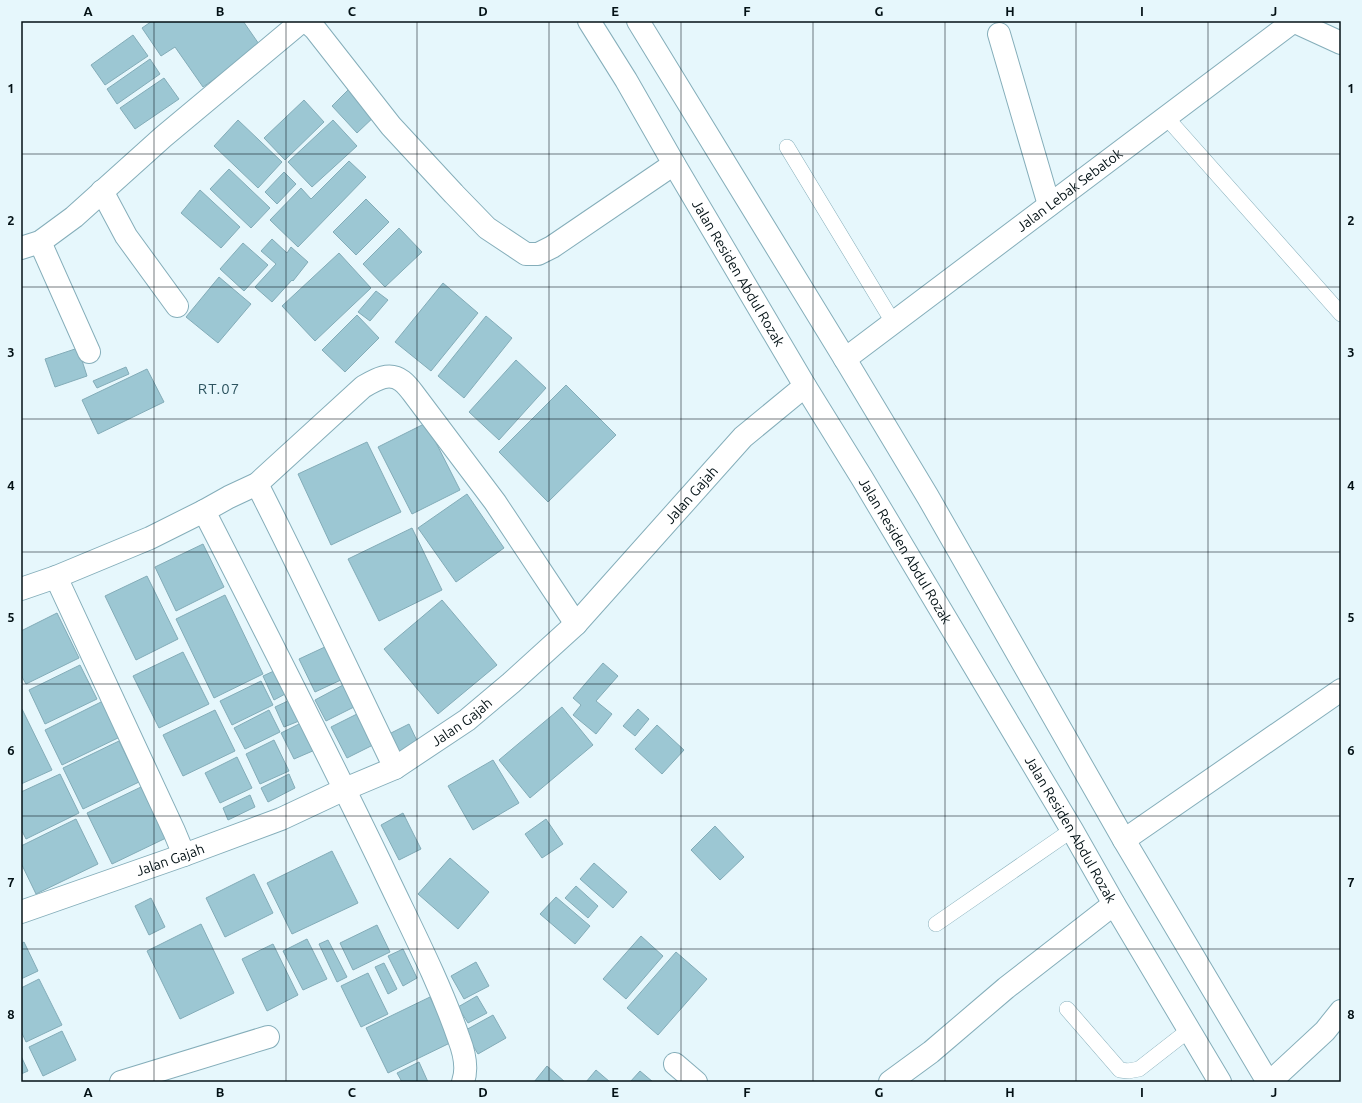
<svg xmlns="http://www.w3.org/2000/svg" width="1362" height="1103" font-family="Ubuntu,sans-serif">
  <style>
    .building { fill: #9cc7d3; stroke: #83acb8 }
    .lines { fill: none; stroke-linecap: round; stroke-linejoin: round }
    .service-casing { stroke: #85aeba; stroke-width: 16 }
    .minor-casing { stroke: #85aeba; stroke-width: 24 }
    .trunk-casing { stroke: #85aeba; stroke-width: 24 }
    .service { stroke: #fff; stroke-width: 15 }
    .minor { stroke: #fff; stroke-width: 22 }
    .trunk { stroke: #fff; stroke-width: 22 }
    .grid { fill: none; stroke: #031115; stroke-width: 1; stroke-opacity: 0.55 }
    .labels { text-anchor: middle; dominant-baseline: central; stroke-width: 3; stroke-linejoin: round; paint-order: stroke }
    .street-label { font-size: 14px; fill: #031115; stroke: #e6f7fc }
    .neighbourhood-label { font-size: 15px; letter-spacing: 1px; fill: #2e5560; stroke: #e6f7fc }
    .neatline { fill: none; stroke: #031115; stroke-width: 1.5 }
    .grid-label { font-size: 13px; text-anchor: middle; font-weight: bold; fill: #031115 }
  </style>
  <rect width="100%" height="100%" fill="#e6f7fc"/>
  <g class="building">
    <path d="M152 21H243L261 47 203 87 175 47 161 56 142 28Z"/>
    <path d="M133 35 148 56 105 85 91 65Z"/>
    <path d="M150 59 160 74 117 104 107 89Z"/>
    <path d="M164 78 179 99 135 129 120 108Z"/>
    <path d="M352 86 378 113 357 133 332 106Z"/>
    <path d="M304 100 324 122 285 160 264 138Z"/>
    <path d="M238 120 282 162 258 188 214 146Z"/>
    <path d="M333 120 357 146 312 187 288 162Z"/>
    <path d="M349 161 366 177 298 247 270 220 301 188 311 199Z"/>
    <path d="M229 169 270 208 251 228 210 189Z"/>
    <path d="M284 172 296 184 277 204 265 192Z"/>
    <path d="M200 190 240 227 221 248 181 213Z"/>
    <path d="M366 199 389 222 356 255 333 232Z"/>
    <path d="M399 228 422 252 385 287 363 264Z"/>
    <path d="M272 239 287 253 291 247 308 262 293 281 292 280 272 302 255 287 276 264 261 251Z"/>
    <path d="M243 243 268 265 244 291 220 269Z"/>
    <path d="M339 253 371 288 315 341 282 306Z"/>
    <path d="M219 277 251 304 218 343 186 317Z"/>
    <path d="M443 283 478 313 431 371 395 342Z"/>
    <path d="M376 291 388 300 370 321 358 312Z"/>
    <path d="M357 315 379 338 345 372 322 350Z"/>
    <path d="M486 316 512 338 464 398 438 376Z"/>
    <path d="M78 348 87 376 55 387 45 359Z"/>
    <path d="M516 360 546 388 499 440 469 412Z"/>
    <path d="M126 367 129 374 97 388 93 381Z"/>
    <path d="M147 369 164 402 98 434 82 400Z"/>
    <path d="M566 385 616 435 548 502 499 452Z"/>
    <path d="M426 423 460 490 412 514 378 447Z"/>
    <path d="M367 442 401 512 331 545 298 474Z"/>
    <path d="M467 494 504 548 456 582 418 528Z"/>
    <path d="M412 528 442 590 379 621 348 559Z"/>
    <path d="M203 544 224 587 176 611 155 567Z"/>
    <path d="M147 576 178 639 136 660 105 596Z"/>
    <path d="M225 595 263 674 214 698 176 619Z"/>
    <path d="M442 600 497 665 438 714 384 649Z"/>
    <path d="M57 613 79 658 26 684 21 675V631Z"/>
    <path d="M327 646 343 679 315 692 299 659Z"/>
    <path d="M183 652 209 704 159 728 133 676Z"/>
    <path d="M603 663 618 676 596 701 612 714 596 734 573 715 581 705 573 698Z"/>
    <path d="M80 665 97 699 45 724 29 690Z"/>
    <path d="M276 670 287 693 274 700 263 676Z"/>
    <path d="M261 681 273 705 232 725 220 701Z"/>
    <path d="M345 684 356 706 326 721 315 700Z"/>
    <path d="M290 700 299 721 284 727 275 707Z"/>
    <path d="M103 701 120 737 62 765 45 730Z"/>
    <path d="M562 707 593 745 530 798 499 760Z"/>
    <path d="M22 709 52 770 21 784V710Z"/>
    <path d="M638 709 649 719 635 736 623 726Z"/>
    <path d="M215 710 235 751 183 776 163 735Z"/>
    <path d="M269 710 280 732 245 749 234 728Z"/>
    <path d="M359 713 375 744 347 758 331 727Z"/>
    <path d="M301 723 315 750 294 759 281 733Z"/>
    <path d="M409 724 418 743 399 752 389 734Z"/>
    <path d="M657 725 684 750 662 774 635 749Z"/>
    <path d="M274 740 289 771 260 784 246 754Z"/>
    <path d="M119 741 139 782 83 809 63 768Z"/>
    <path d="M237 757 252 788 220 803 205 773Z"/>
    <path d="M493 760 519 803 473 830 448 786Z"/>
    <path d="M60 774 79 813 26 839 21 829V792Z"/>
    <path d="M289 774 295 788 268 802 261 788Z"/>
    <path d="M141 787 166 838 112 864 87 813Z"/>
    <path d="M250 795 255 807 228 820 223 808Z"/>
    <path d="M403 813 421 849 399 860 381 825Z"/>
    <path d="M76 819 98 864 36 894 21 863V846Z"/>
    <path d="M546 819 563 844 542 858 525 834Z"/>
    <path d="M715 826 744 857 720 880 691 850Z"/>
    <path d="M332 851 358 903 292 934 267 883Z"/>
    <path d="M450 858 489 892 458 929 418 894Z"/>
    <path d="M594 863 627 892 613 908 580 879Z"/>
    <path d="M254 874 273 913 225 937 206 898Z"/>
    <path d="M576 886 598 906 588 918 565 898Z"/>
    <path d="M556 897 590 926 575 944 540 914Z"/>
    <path d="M151 898 165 927 149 935 135 906Z"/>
    <path d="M201 924 234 993 180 1019 147 951Z"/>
    <path d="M377 925 390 952 353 970 340 943Z"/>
    <path d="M641 936 663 956 626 999 603 979Z"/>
    <path d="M307 939 327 979 303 990 283 951Z"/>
    <path d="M328 940 347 977 337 982 319 944Z"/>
    <path d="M24 942 38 971 21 979V944Z"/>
    <path d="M273 944 298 995 267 1011 242 959Z"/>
    <path d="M403 949 417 978 403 986 388 956Z"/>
    <path d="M676 952 707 979 658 1035 627 1008Z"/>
    <path d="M476 962 489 986 464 999 451 976Z"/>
    <path d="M384 963 397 989 388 994 375 967Z"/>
    <path d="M368 973 388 1014 361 1027 341 986Z"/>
    <path d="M39 979 62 1025 26 1042 21 1031V988Z"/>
    <path d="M477 996 487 1013 468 1023 458 1007Z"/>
    <path d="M430 997 452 1042 388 1073 366 1028Z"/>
    <path d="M493 1015 506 1038 478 1054 464 1031Z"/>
    <path d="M62 1031 76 1060 43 1076 29 1047Z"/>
    <path d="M21 1056 28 1071 21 1074Z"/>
    <path d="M419 1062 428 1082H402L397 1073Z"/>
    <path d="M547 1066 565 1082H534Z"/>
    <path d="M596 1070 610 1082H586Z"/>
    <path d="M640 1071 653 1082H630Z"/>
  </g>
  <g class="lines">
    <g class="service-casing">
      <g id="service">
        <path d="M1166 117 1341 314"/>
        <path d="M787 147 893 322"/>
        <path d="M936 924 1072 830"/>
        <path d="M1067 1009 1120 1070 1128 1071 1139 1069 1189 1030"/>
      </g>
    </g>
    <g class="minor-casing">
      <g id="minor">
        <path d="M306 21 315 29 391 126 454 194 487 228 526 254H538L552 247 674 164"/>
        <path d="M1293 21 1341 43"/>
        <path d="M999 34 1049 205"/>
        <path d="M102 191 126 236 177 306"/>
        <path d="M40 242 89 352"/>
        <path d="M21 248 40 242 74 217 163 137 302 21"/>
        <path id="s1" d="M845 359 1294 21"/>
        <path d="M257 484C305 578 349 673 395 768"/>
        <path d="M204 511C264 628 323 744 380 862 407 920 438 978 459 1039 464 1052 468 1068 463 1082"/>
        <path d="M56 577 174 831 184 855"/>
        <path d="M21 589 56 577 150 538 204 511 229 497 257 484 363 387C375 380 389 371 402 381 406 384 410 389 413 393L495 502 576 624"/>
        <path d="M1124 840 1341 690"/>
        <path id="s2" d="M21 912 184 855 281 819 345 789 395 768 467 720 511 683 576 624 743 437 805 386"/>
        <path d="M675 1064 696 1082"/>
        <path d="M121 1082 268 1037"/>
        <path d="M890 1082 931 1052 1006 988 1114 904"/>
        <path d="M1270 1082 1325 1031 1341 1011"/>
      </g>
    </g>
    <g class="trunk-casing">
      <g id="trunk">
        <path id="s3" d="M589 21 626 80 674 164 805 386 862 478 1072 830 1114 904 1220 1082"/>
        <path d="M638 21 845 359 928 497 1124 840 1268 1082"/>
      </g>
    </g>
    <use href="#service" class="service"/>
    <use href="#minor" class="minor"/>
    <use href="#trunk" class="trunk"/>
  </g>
  <path class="grid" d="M154 21V1082M286 21V1082M417 21V1082M549 21V1082M681 21V1082M813 21V1082M945 21V1082M1076 21V1082M1208 21V1082M21 154H1341M21 287H1341M21 419H1341M21 552H1341M21 684H1341M21 816H1341M21 949H1341"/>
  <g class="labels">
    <g class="street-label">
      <text stroke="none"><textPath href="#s1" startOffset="281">Jalan Lebak Sebatok</textPath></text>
      <text stroke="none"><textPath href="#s3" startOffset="293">Jalan Residen Abdul Rozak</textPath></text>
      <text stroke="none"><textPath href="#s2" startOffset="806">Jalan Gajah</textPath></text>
      <text stroke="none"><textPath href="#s3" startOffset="617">Jalan Residen Abdul Rozak</textPath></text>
      <text stroke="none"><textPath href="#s2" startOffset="482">Jalan Gajah</textPath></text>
      <text stroke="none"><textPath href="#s3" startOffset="941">Jalan Residen Abdul Rozak</textPath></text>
      <text stroke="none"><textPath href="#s2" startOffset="158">Jalan Gajah</textPath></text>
    </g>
    <g class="neighbourhood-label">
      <text x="219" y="388">RT.07</text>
    </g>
  </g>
  <rect width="1362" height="1103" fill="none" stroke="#e6f7fc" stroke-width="44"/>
  <rect x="22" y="22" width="1318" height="1059" class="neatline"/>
  <g class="grid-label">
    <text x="88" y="16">A</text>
    <text x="220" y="16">B</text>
    <text x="352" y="16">C</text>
    <text x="483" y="16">D</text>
    <text x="615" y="16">E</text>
    <text x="747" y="16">F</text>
    <text x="879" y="16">G</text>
    <text x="1010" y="16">H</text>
    <text x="1142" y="16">I</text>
    <text x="1274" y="16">J</text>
    <text x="11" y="93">1</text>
    <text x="1351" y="93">1</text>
    <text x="11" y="225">2</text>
    <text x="1351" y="225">2</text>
    <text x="11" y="357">3</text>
    <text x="1351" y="357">3</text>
    <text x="11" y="490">4</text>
    <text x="1351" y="490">4</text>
    <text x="11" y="622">5</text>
    <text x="1351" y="622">5</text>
    <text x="11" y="755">6</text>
    <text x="1351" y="755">6</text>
    <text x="11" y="887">7</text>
    <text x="1351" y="887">7</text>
    <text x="11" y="1019">8</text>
    <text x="1351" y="1019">8</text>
    <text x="88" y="1097">A</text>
    <text x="220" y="1097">B</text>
    <text x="352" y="1097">C</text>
    <text x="483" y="1097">D</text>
    <text x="615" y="1097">E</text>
    <text x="747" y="1097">F</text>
    <text x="879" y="1097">G</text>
    <text x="1010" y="1097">H</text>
    <text x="1142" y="1097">I</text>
    <text x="1274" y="1097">J</text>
  </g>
</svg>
